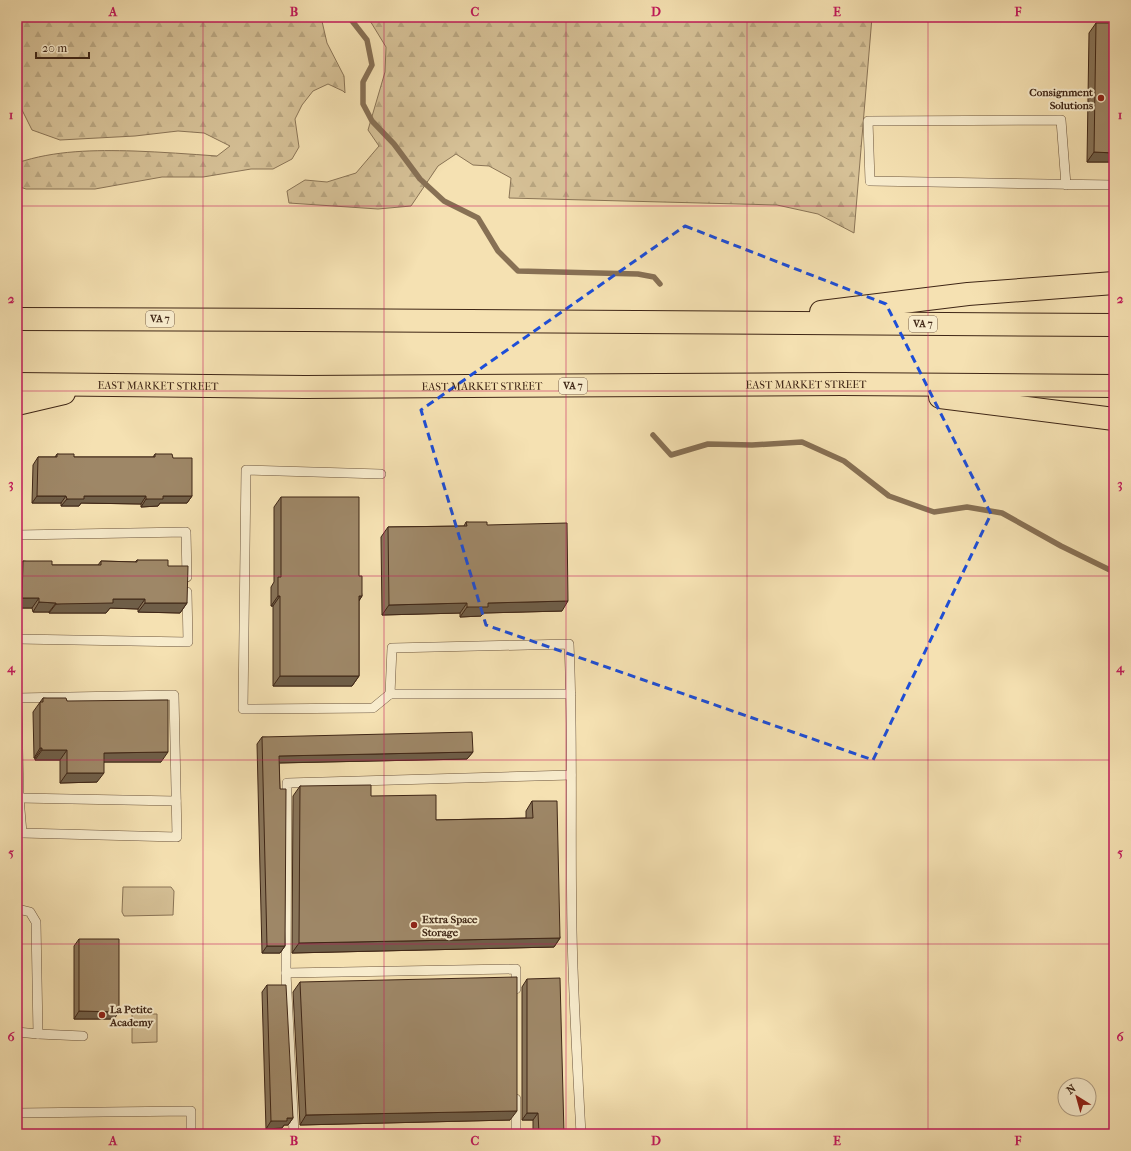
<svg xmlns="http://www.w3.org/2000/svg" width="1131" height="1151" font-family="'IM FELL French Canon',serif">
  <style>
    .forest { fill: url(#forest-firs); stroke: #8a7456 }
    .green { fill: #d6c197; stroke: #8a7456 }
    .lines { fill: none; stroke-linecap: round; stroke-linejoin: round }
    .stream { stroke: #877054; stroke-width: 5.5 }
    .lane-casing { stroke: #6c553d; stroke-width: 10 }
    .highway-casing { stroke: #3f2616; stroke-width: 24 }
    .lane { stroke: #f8eccd; stroke-width: 9 }
    .highway { stroke: #f5e1b2; stroke-width: 22 }
    .wall { fill: #887459; stroke: #3f2616 }
    .shaded-wall { fill: #6f5e48; stroke: #3f2616 }
    .building { fill: #9e8767; stroke: #3f2616 }
    .marked { fill: none; stroke: #1d4ed8; stroke-width: 3; stroke-dasharray: 8 5; stroke-linejoin: round }
    .grid { fill: none; stroke: #c2185b; stroke-width: 1; stroke-opacity: 0.55 }
    .poi-dot { fill: #8f2418; stroke: #f8eccd; stroke-width: 1.5 }
    .labels { text-anchor: middle; dominant-baseline: central; stroke-width: 4; stroke-linejoin: round; paint-order: stroke }
    .shield { fill: #f8eccd; stroke: #76614d; stroke-width: 1 }
    .shield-label { font-size: 10px; font-weight: bold; fill: #3f2616 }
    .poi-label { font-size: 11px; font-weight: bold; fill: #3f2616; stroke: #f8eccd; text-anchor: start }
    .street-label { font-size: 11px; fill: #3f2616; stroke: #f8eccd }
    .neatline { fill: none; stroke: #c2185b; stroke-width: 1.5 }
    .grid-label { font-size: 13px; text-anchor: middle; font-weight: bold; fill: #c2185b }
  </style>
  <defs>
    <pattern id="forest-firs" width="22" height="20" patternUnits="userSpaceOnUse"><rect width="22" height="20" fill="#d6c197"/><path d="M5 1l3.5 6h-7zM16 11l3.5 6h-7z" fill="#b9a681"/></pattern>
  </defs>
  <rect width="100%" height="100%" fill="#f5e1b2"/>
  <filter id="stains"><feTurbulence type="fractalNoise" baseFrequency=".005" numOctaves="4"/><feColorMatrix values="0 0 0 0 .2 0 0 0 0 .09 0 0 0 0 .02 0 0 0 .5 -.17"/></filter>
  <radialGradient id="worn" r=".72"><stop offset=".6" stop-color="#630" stop-opacity="0"/><stop offset="1" stop-color="#630" stop-opacity=".3"/></radialGradient>
  <g class="forest">
    <path d="M22 17H321L327 43 344 76 345 93 343 91 328 84 313 91 302 105 295 119 299 147 292 159 273 169H251L203 177H162L95 189H26L17 186V163C55 150 95 150 134 151 162 152 189 154 217 156L230 146 204 133 178 131 135 136 60 140 32 130 17 100V47Z"/>
    <path d="M367 17H872L854 233 818 214 777 205 509 198 511 178 489 166 473 165 456 154 438 166 411 206 378 209 289 203 287 191 305 180 327 182 356 173 379 146 368 130 385 72 386 47 372 24Z"/>
  </g>
  <g class="green">
    <path d="M123 887H171L174 891 173 915 124 916 122 912Z"/>
    <path d="M132 1014H157V1042L132 1043Z"/>
  </g>
  <g class="lines">
    <g class="stream">
      <path d="M349 17 367 40 372 65 363 82V104L372 121 394 144 420 179 444 201 478 218 498 251 518 271 638 274 654 277 660 284"/>
      <path d="M653 435 671 455 708 444 752 445 802 442 844 461 889 496 934 512 967 507 1002 513 1061 546 1114 572"/>
    </g>
    <g class="lane-casing">
      <g id="lane">
        <path d="M1066 185 1061 120 868 121 870 181 1114 185"/>
        <path d="M381 474 246 470 243 709 373 708 390 694"/>
        <path d="M17 535 186 532 187 577"/>
        <path d="M17 639 188 642 187 592"/>
        <path d="M571 694H390L392 648 569 644C574 752 569 860 573 968 575 1023 578 1079 581 1134"/>
        <path d="M17 698 174 695 177 837 22 833 17 829"/>
        <path d="M17 698 19 798 22 833"/>
        <path d="M19 798 176 801"/>
        <path d="M17 912 22 910 30 912 36 922 38 1034"/>
        <path d="M286 973 294 1134"/>
        <path d="M516 989V969L286 973 287 783 571 775"/>
        <path d="M17 1032 38 1034 83 1036"/>
        <path d="M516 1099V1134"/>
        <path d="M17 1113 191 1111V1134"/>
      </g>
    </g>
    <g class="highway-casing">
      <g id="highway">
        <path d="M821 312 968 294 1114 283"/>
        <path d="M17 319 304 320 1114 325"/>
        <path id="s1" d="M17 384 305 387 842 384 1114 386"/>
        <path d="M940 397 1114 419"/>
        <path d="M17 404 64 393"/>
      </g>
    </g>
    <use href="#lane" class="lane"/>
    <use href="#highway" class="highway"/>
  </g>
  <g class="wall">
    <path d="M1096 23H1114V162H1087L1089 33Z"/>
    <path d="M57 454 74 457H153L155 454 173 458 192 496 187 503H160L158 506 141 507V504L81 503 79 506H61V503H32L33 465 38 457H55Z"/>
    <path d="M281 497 359 576 362 596 359 601V676L352 686H273V606H271V587L274 582V507Z"/>
    <path d="M466 522 487 525 562 611 484 613 481 616 460 617V613L382 615 381 537 388 527 464 526Z"/>
    <path d="M137 560 168 566 187 603 180 613 138 612V609L110 608 106 613H49V612H33L32 608H17V569L23 561 52 565H98L101 561 135 562Z"/>
    <path d="M43 698 67 701 161 762H104L97 782 60 783V760H35V758H34L33 712Z"/>
    <path d="M262 737 473 752 467 759 279 763 285 946 280 953H262L257 744Z"/>
    <path d="M300 786 436 820 526 818V811L532 801 560 938 554 947 292 953 293 796Z"/>
    <path d="M79 939 114 1019H74V946Z"/>
    <path d="M527 979 564 1134H533V1120H522V987Z"/>
    <path d="M300 982 510 1120 300 1125 293 992Z"/>
    <path d="M267 985 293 1118 288 1125H284L282 1128 266 1129 262 992Z"/>
  </g>
  <g class="shaded-wall">
    <path d="M1094 152 1114 153V162H1087Z"/>
    <path d="M37 496H66L61 503H32Z"/>
    <path d="M84 496H146L141 504 81 503 79 506H61L67 499Z"/>
    <path d="M163 496H192L187 503H160L158 506 141 507 146 499Z"/>
    <path d="M278 596H280L273 606H271Z"/>
    <path d="M359 596H362L355 606Z"/>
    <path d="M22 598H39L32 608H17V606Z"/>
    <path d="M113 599H145L138 609 110 608 106 613H49L56 604Z"/>
    <path d="M568 601 562 611 484 613 481 616 460 617 467 607 488 603Z"/>
    <path d="M39 602 56 603 49 612H33Z"/>
    <path d="M145 603H187L180 613 138 612Z"/>
    <path d="M467 603 460 613 382 615 389 605Z"/>
    <path d="M280 676H359L352 686H273Z"/>
    <path d="M40 748H42L35 758H34Z"/>
    <path d="M42 750H67L60 760H35Z"/>
    <path d="M168 752 161 762H97L104 753Z"/>
    <path d="M473 752 467 759 274 763 279 756Z"/>
    <path d="M67 773H104L97 782 60 783Z"/>
    <path d="M560 938 554 947 292 953 299 943Z"/>
    <path d="M267 946H285L280 953H262Z"/>
    <path d="M79 1011 119 1012 114 1019H74Z"/>
    <path d="M517 1111 510 1120 300 1125 306 1115Z"/>
    <path d="M527 1113H538L533 1120H522Z"/>
    <path d="M287 1118H293L288 1125H284L282 1128 266 1129 271 1121Z"/>
  </g>
  <g class="building">
    <path d="M1096 23H1114V153L1094 152Z"/>
    <path d="M57 454H74V457H155V454H172L173 458H192V496H163V499H146V496H84V499H67L66 496H37L38 457H57Z"/>
    <path d="M281 497H359V576H362V596H359V676H280V596H278V577H281Z"/>
    <path d="M466 522H487V525L567 523 568 601 488 603V607H467V603L389 605 388 527 467 526Z"/>
    <path d="M137 560H168V566H188L187 603H145V599H113V603L56 604V603L39 602V598H22L23 561H52V565H101V561L137 562Z"/>
    <path d="M43 698H66L67 701 168 700V752L104 753V773H67V750H42V748H40V702H43Z"/>
    <path d="M472 732 473 752 279 756 280 789H286L285 946H267L262 737Z"/>
    <path d="M371 785V796L436 795V820L533 818 532 801H557L560 938 299 943 300 786Z"/>
    <path d="M79 939H119V1012L79 1011Z"/>
    <path d="M517 977V1111L306 1115 300 982Z"/>
    <path d="M560 978 564 1134H539L538 1113H527V979Z"/>
    <path d="M267 985H286L293 1118H287V1121H271Z"/>
  </g>
  <path class="marked" d="M685 226 886 304 991 514 873 760 486 625 421 410Z"/>
  <path class="grid" d="M203 17V1134M384 17V1134M566 17V1134M747 17V1134M928 17V1134M17 206H1114M17 391H1114M17 576H1114M17 760H1114M17 944H1114"/>
  <g class="poi-dot">
    <circle cx="1101" cy="98" r="4"/>
    <circle cx="414" cy="925" r="4"/>
    <circle cx="102" cy="1015" r="4"/>
  </g>
  <g class="labels">
    <g class="shield">
      <rect x="146" y="311" width="28" height="16" rx="3"/>
      <rect x="909" y="316" width="28" height="16" rx="3"/>
      <rect x="559" y="378" width="28" height="16" rx="3"/>
    </g>
    <g class="shield-label">
      <text x="160" y="319">VA 7</text>
      <text x="923" y="324">VA 7</text>
      <text x="573" y="386">VA 7</text>
    </g>
    <g class="poi-label">
      <text x="1093" y="92" text-anchor="end">Consignment<tspan x="1093" dy="13">Solutions</tspan></text>
      <text x="422" y="919">Extra Space<tspan x="422" dy="13">Storage</tspan></text>
      <text x="110" y="1009">La Petite<tspan x="110" dy="13">Academy</tspan></text>
    </g>
    <g class="street-label">
      <text stroke="none"><textPath href="#s1" startOffset="789">EAST MARKET STREET</textPath></text>
      <text stroke="none"><textPath href="#s1" startOffset="141">EAST MARKET STREET</textPath></text>
      <text stroke="none"><textPath href="#s1" startOffset="465">EAST MARKET STREET</textPath></text>
    </g>
  </g>
  <rect width="1131" height="1151" fill="none" stroke="#f5e1b2" stroke-width="44"/>
  <g transform="translate(1077 1097) rotate(323)"><circle r="19" fill="#f8eccd" stroke="#ae9d84"/>
  <path d="M0-3L7 15L0 10L-7 15Z" fill="#8f2418"/>
  <text y="-6" font-size="11" font-weight="bold" text-anchor="middle" fill="#3f2616">N</text>
  </g>
  <path d="M36 52v6h53v-6" fill="none" stroke="#3f2616" stroke-width="2"/>
  <text x="42" y="52" font-size="12" fill="#3f2616" stroke="#f8eccd" stroke-width="3" paint-order="stroke">20 m</text>
  <rect x="22" y="22" width="1087" height="1107" class="neatline"/>
  <g class="grid-label">
    <text x="113" y="16">A</text>
    <text x="294" y="16">B</text>
    <text x="475" y="16">C</text>
    <text x="656" y="16">D</text>
    <text x="837" y="16">E</text>
    <text x="1018" y="16">F</text>
    <text x="11" y="119">1</text>
    <text x="1120" y="119">1</text>
    <text x="11" y="303">2</text>
    <text x="1120" y="303">2</text>
    <text x="11" y="488">3</text>
    <text x="1120" y="488">3</text>
    <text x="11" y="672">4</text>
    <text x="1120" y="672">4</text>
    <text x="11" y="857">5</text>
    <text x="1120" y="857">5</text>
    <text x="11" y="1041">6</text>
    <text x="1120" y="1041">6</text>
    <text x="113" y="1145">A</text>
    <text x="294" y="1145">B</text>
    <text x="475" y="1145">C</text>
    <text x="656" y="1145">D</text>
    <text x="837" y="1145">E</text>
    <text x="1018" y="1145">F</text>
  </g>
  <rect width="100%" height="100%" filter="url(#stains)"/>
  <rect width="100%" height="100%" fill="url(#worn)"/>
</svg>
